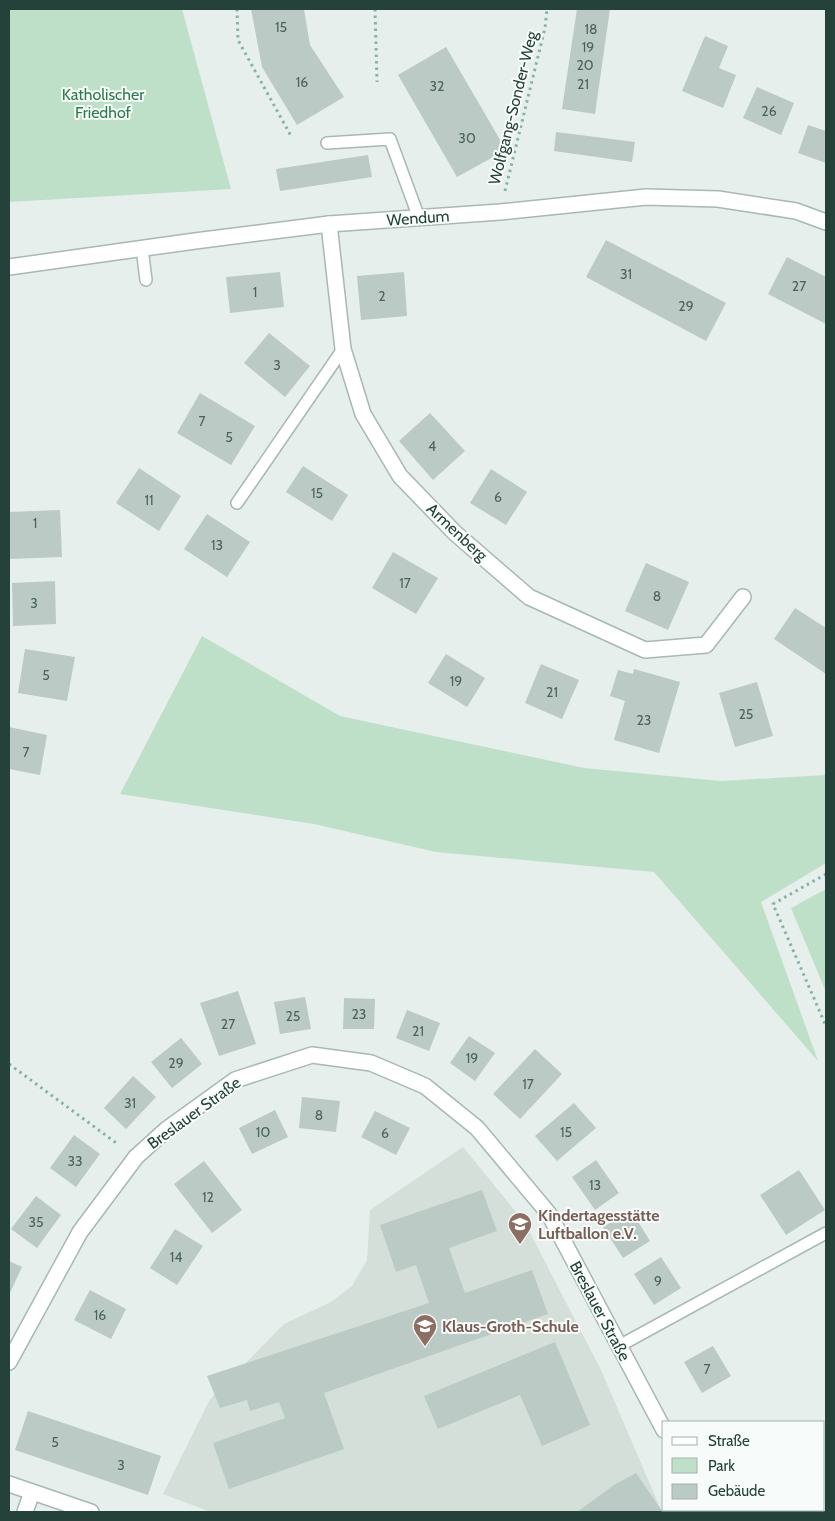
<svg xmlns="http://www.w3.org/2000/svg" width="835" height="1521" font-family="Cabin,sans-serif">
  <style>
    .built { fill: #d4dfda }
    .green { fill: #bfe0c8 }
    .building { fill: #bbcac4 }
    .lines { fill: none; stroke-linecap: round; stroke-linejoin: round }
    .service-casing { stroke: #a8b8b2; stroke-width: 14 }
    .minor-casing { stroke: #a8b8b2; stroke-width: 18 }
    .path { stroke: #86b3a5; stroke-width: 3; stroke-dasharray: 2.5 4; stroke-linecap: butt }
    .service { stroke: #fff; stroke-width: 11 }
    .minor { stroke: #fff; stroke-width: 15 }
    .labels { text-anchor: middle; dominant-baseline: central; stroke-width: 4; stroke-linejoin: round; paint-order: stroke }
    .number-label { font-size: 14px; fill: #4a645c }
    .park-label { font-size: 16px; fill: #2d7a4b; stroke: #f7fbf9 }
    .street-label { font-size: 16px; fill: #24423a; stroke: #f7fbf9 }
    .education-label { font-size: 16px; font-weight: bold; fill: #785e54; stroke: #f7fbf9; text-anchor: start }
  </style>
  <rect width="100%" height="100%" fill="#e6efeb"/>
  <path class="built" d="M463 1147 525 1223 601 1370 662 1512H211L163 1494 210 1399 284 1324 331 1302 352 1286 367 1260 370 1210Z"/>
  <g class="green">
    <path d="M9 9H182L231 189 9 202Z"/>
    <path d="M202 636 340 716 584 768 721 781 826 775V863L761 902 818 1061 654 872 436 852 314 824 120 794Z"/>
    <path d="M826 889V992L791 908Z"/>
  </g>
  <g class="building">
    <path d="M251 9H304L310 45 344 97 297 125 262 67Z"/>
    <path d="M577 9H610L595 114 562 109Z"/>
    <path d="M705 36 728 46 719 68 736 75 723 108 682 91Z"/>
    <path d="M446 47 506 150 457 177 398 75Z"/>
    <path d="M757 87 794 103 781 135 743 118Z"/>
    <path d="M808 125 826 131V163L798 153Z"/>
    <path d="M556 132 635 142 632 162 554 151Z"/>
    <path d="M368 155 372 177 280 191 276 169Z"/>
    <path d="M606 240 726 303 706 341 586 277Z"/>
    <path d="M787 257 826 277V324L768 294Z"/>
    <path d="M280 272 284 307 230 313 226 277Z"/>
    <path d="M404 272 407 316 361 320 357 276Z"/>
    <path d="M269 333 310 366 285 397 244 363Z"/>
    <path d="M200 393 255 426 231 465 177 433Z"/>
    <path d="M430 413 465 451 433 480 399 441Z"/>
    <path d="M303 466 348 495 332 521 286 492Z"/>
    <path d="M139 468 181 496 159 531 116 503Z"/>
    <path d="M491 469 527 492 506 525 470 503Z"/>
    <path d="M60 510 62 557 10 559 9 512Z"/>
    <path d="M207 514 250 542 227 577 184 549Z"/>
    <path d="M393 552 438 578 416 614 372 588Z"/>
    <path d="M646 563 689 582 668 630 625 611Z"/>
    <path d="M55 581 56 624 13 626 12 583Z"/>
    <path d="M795 608 826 628V674L774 639Z"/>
    <path d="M25 649 75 657 67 701 18 693Z"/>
    <path d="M446 654 485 678 467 707 428 683Z"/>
    <path d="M541 664 579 680 562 719 525 703Z"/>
    <path d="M634 669 680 682 659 753 614 740 625 701 610 696 618 670 633 674Z"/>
    <path d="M757 682 773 736 735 747 719 693Z"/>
    <path d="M9 727 47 735 40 775 9 769Z"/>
    <path d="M238 991 256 1044 219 1056 200 1003Z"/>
    <path d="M305 997 311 1029 280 1034 274 1002Z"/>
    <path d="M344 998 375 999 374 1029H343Z"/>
    <path d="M407 1010 440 1023 429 1051 396 1038Z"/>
    <path d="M469 1036 495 1053 475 1081 450 1063Z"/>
    <path d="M181 1038 202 1064 172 1088 151 1062Z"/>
    <path d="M535 1049 562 1074 520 1119 493 1094Z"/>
    <path d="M133 1076 156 1097 126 1129 104 1108Z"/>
    <path d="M302 1097 340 1101 336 1132 299 1128Z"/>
    <path d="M574 1103 596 1128 557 1161 535 1136Z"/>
    <path d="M275 1110 288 1137 252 1154 239 1128Z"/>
    <path d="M375 1111 410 1128 396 1155 361 1137Z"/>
    <path d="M74 1135 100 1154 76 1187 50 1168Z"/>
    <path d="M596 1160 619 1193 595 1210 572 1177Z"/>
    <path d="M204 1161 242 1210 212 1233 174 1184Z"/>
    <path d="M799 1170 825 1210 786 1235 760 1195Z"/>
    <path d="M482 1190 497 1231 449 1248 465 1293 532 1270 548 1314 324 1393 344 1449 229 1489 213 1443 285 1418 279 1402 250 1411 247 1400 220 1408 207 1376 429 1303 416 1265 396 1272 380 1225Z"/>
    <path d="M36 1196 61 1215 37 1248 11 1229Z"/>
    <path d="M631 1210 650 1241 623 1258 603 1227Z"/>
    <path d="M175 1229 203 1246 177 1285 150 1268Z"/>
    <path d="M661 1257 681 1288 654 1305 634 1274Z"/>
    <path d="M9 1261 22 1267 9 1295Z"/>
    <path d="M90 1290 126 1309 111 1339 74 1320Z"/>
    <path d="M555 1342 590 1425 542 1446 520 1395 438 1429 424 1396Z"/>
    <path d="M713 1346 731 1376 702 1393 684 1362Z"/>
    <path d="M28 1411 161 1456 148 1495 15 1450Z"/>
    <path d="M636 1473 662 1511 660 1512H577L614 1485Z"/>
    <path d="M746 1510H784L785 1512H747Z"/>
  </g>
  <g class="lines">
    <g class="service-casing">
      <g id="service">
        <path d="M327 143 390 139 419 218"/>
        <path d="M142 248 146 280"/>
        <path d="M237 503 343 349"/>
        <path d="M619 1346 826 1233"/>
      </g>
    </g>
    <g class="minor-casing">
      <g id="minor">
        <path d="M329 224 343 349 363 414 400 476 455 533 529 597 645 650 706 645 743 597"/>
        <path d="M9 267 195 241 329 224 500 212 646 197 718 199 796 211 826 222"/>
        <path d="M9 1362 80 1232 136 1157 167 1129 235 1080 312 1055 371 1063 425 1086 477 1128 549 1214 664 1430"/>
        <path d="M9 1484 91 1512"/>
        <path d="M706 1510 707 1512"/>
        <path d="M25 1512 32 1492"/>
      </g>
    </g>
    <g class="path">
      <path d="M237 9 238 40 291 136"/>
      <path d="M375 9 377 82"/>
      <path d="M505 191 545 28 547 9"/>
      <path d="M826 874 773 904 826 1026"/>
      <path d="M9 1064 119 1145"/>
    </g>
    <use href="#service" class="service"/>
    <use href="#minor" class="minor"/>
  </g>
  <defs>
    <g id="school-pin" transform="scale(1.25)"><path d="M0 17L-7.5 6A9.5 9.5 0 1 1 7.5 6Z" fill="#8d6e63" stroke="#f7fbf9"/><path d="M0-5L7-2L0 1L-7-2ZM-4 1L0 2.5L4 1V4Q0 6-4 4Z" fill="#fff"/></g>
  </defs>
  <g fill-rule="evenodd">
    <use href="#school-pin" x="520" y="1224"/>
    <use href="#school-pin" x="425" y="1326"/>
  </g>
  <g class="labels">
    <g class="number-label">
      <text x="281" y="27">15</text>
      <text x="591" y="29">18</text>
      <text x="588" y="47">19</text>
      <text x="585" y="65">20</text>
      <text x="302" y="82">16</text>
      <text x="583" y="84">21</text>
      <text x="437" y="86">32</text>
      <text x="769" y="111">26</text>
      <text x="467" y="138">30</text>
      <text x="626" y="274">31</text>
      <text x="799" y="286">27</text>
      <text x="255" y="292">1</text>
      <text x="382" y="296">2</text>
      <text x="686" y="306">29</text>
      <text x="277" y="365">3</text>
      <text x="202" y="421">7</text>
      <text x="229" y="437">5</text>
      <text x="432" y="446">4</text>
      <text x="317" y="493">15</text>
      <text x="498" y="497">6</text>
      <text x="149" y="500">11</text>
      <text x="35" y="523">1</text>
      <text x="217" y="545">13</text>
      <text x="405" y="583">17</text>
      <text x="657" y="596">8</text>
      <text x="34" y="603">3</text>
      <text x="46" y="675">5</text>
      <text x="456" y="681">19</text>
      <text x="552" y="692">21</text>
      <text x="746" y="714">25</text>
      <text x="644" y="720">23</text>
      <text x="26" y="752">7</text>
      <text x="359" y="1014">23</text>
      <text x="293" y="1016">25</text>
      <text x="228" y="1024">27</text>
      <text x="418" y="1031">21</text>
      <text x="472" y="1058">19</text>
      <text x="176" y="1063">29</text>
      <text x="528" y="1084">17</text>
      <text x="130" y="1103">31</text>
      <text x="319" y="1115">8</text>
      <text x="263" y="1132">10</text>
      <text x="566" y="1132">15</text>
      <text x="385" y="1133">6</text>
      <text x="75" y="1161">33</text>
      <text x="595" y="1185">13</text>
      <text x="208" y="1197">12</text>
      <text x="36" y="1222">35</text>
      <text x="176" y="1257">14</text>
      <text x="658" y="1281">9</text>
      <text x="100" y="1315">16</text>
      <text x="707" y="1369">7</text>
      <text x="55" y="1442">5</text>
      <text x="121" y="1465">3</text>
    </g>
    <g class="park-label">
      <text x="103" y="94">Katholischer<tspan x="103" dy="18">Friedhof</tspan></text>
    </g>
    <g class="street-label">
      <text transform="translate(513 108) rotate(-76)">Wolfgang-Sonder-Weg</text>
      <text transform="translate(418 218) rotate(-4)">Wendum</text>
      <text transform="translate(457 532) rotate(43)">Armenberg</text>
      <text transform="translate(194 1113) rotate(-36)">Breslauer Straße</text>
      <text transform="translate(600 1311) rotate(62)">Breslauer Straße</text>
    </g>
    <g class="education-label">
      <text x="538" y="1215">Kindertagesstätte<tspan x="538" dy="18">Luftballon e.V.</tspan></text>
      <text x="442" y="1326">Klaus-Groth-Schule</text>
    </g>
  </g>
  <rect width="835" height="1521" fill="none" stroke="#24423a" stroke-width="20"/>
  <rect x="662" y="1421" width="162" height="90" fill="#f7fbf9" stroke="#a3b1ad"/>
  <rect x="672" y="1437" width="25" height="8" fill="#ffffff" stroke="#a3b1ad"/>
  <text x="708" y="1446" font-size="15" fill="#24423a">Straße</text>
  <rect x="672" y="1458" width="25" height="15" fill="#bfe0c8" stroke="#a3b1ad"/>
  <text x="708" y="1471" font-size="15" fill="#24423a">Park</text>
  <rect x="672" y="1484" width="25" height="15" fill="#bbcac4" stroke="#a3b1ad"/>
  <text x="708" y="1496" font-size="15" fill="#24423a">Gebäude</text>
</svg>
